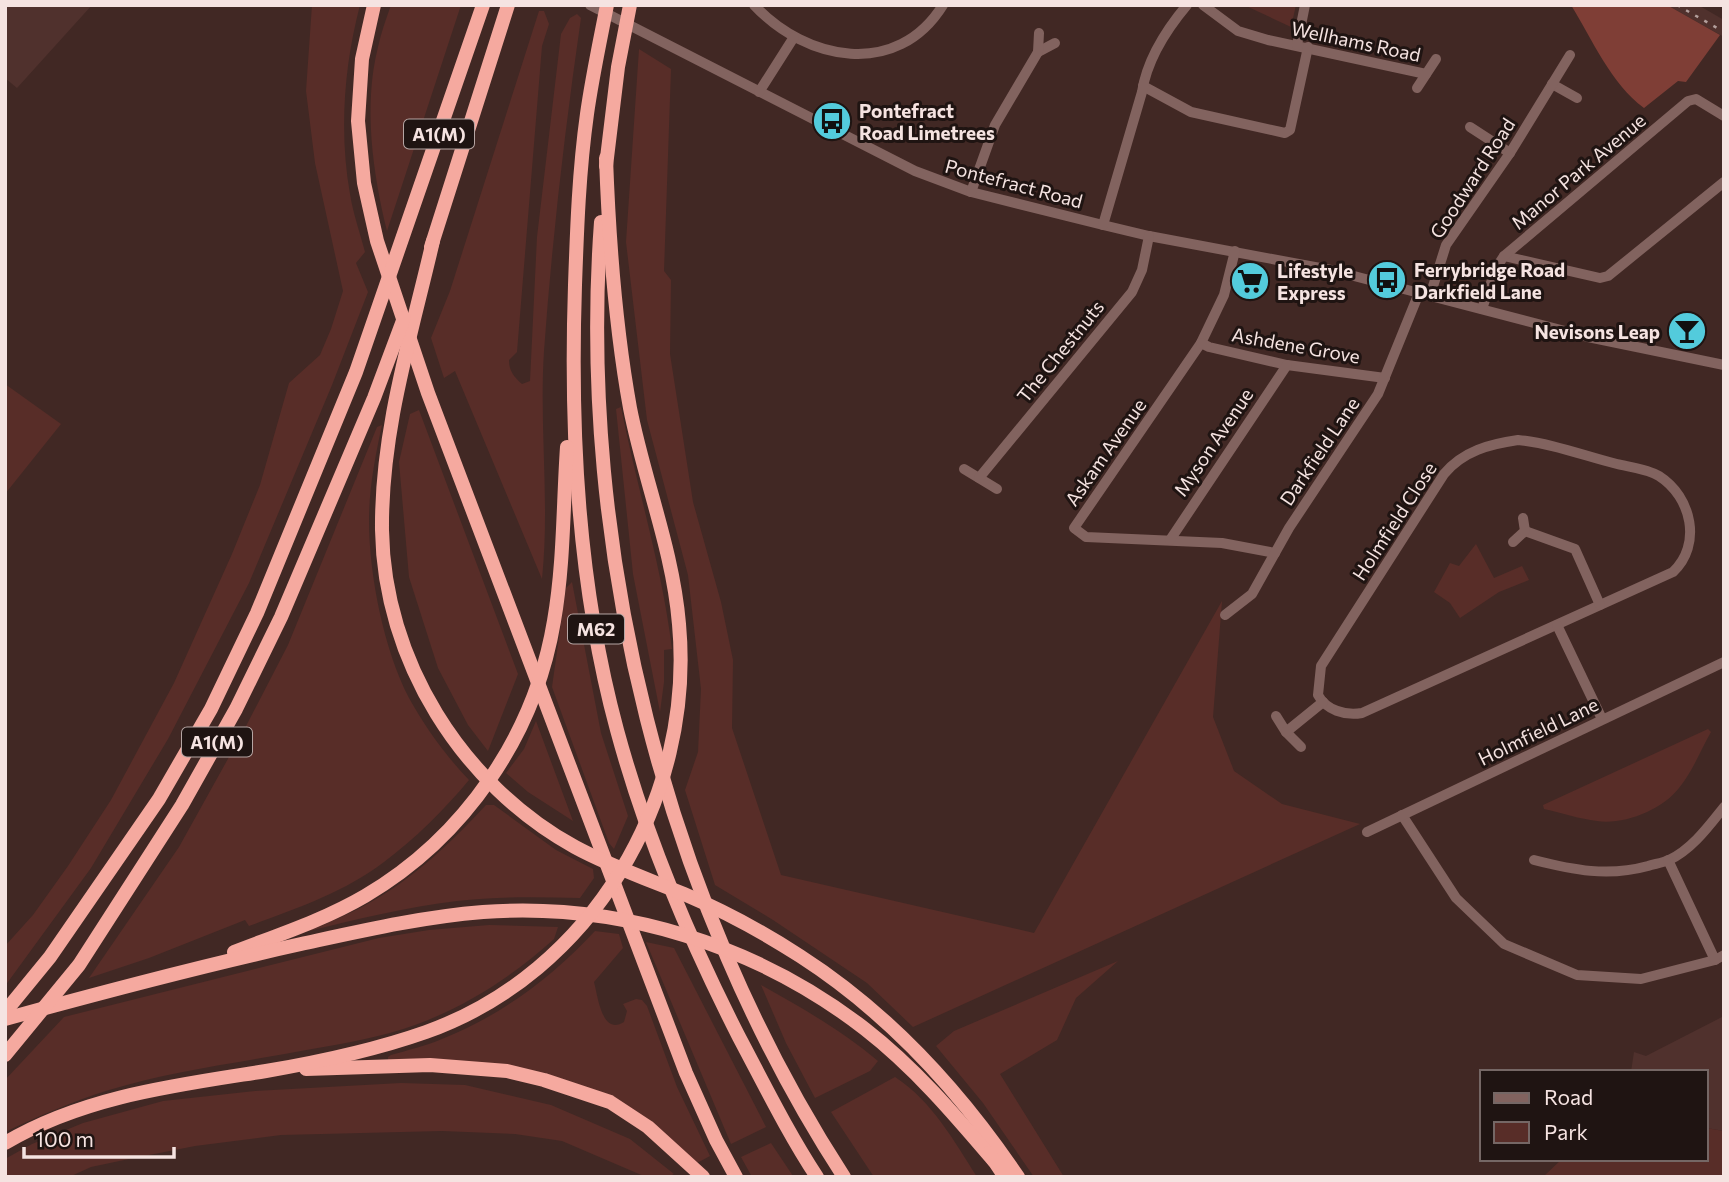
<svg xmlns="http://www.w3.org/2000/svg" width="1729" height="1182" font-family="Commissioner,sans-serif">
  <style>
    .built { fill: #50312d }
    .green { fill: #582d28 }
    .forest { fill: #7f3e36 }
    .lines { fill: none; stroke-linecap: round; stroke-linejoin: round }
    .minor { stroke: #82635f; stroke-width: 10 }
    .highway { stroke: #f5a99f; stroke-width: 14 }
    .rail { stroke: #b39f9c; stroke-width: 2.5; stroke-dasharray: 3.5 7; stroke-linecap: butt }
    .labels { text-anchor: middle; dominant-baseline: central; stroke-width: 6; stroke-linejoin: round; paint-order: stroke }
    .shield { fill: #1f1412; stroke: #b5a5a3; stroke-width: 2 }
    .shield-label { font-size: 18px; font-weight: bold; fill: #f5e3e1 }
    .street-label { font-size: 19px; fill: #f5e3e1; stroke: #1f1412 }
    .poi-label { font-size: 19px; font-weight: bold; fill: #f5e3e1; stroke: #1f1412; text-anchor: start }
  </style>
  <rect width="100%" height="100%" fill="#412824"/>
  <g class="built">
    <path d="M5 5H92L17 88 5 78Z"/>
    <path d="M1667 5H1698L1724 20V37Z"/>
    <path d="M1724 1016V1131L1706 1128V1072H1631L1634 1052 1646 1056Z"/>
  </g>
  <g class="green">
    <path d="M312 5H360C344 66 339 132 350 194 353 213 360 233 365 252L356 263 368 292 332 385 249 583 168 739 91 868 5 986V946L33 915 68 866 111 800 174 683 232 554 260 485 289 383 320 355 331 329 343 291 315 163 306 91Z"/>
    <path d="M391 5H461L387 231C373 174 363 106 378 47 381 33 386 19 391 5Z"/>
    <path d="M1244 5H1296L1291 27Z"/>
    <path d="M539 11H544L549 24 542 46 517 352 509 360C509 371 514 377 522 384L530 381 537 237 561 34 570 18 577 14 581 18C565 128 552 240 544 351 539 427 550 503 542 579L455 371 444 378 431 338 450 291Z"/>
    <path d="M639 49 671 69 664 271 671 280 670 354 693 502 721 602 733 660 732 728 781 875 1034 933 1222 601 1213 717 1234 771 1282 804 1360 824 913 1027 867 983 773 920 715 885 685 790 698 752 701 689 688 575 647 420 626 242Z"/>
    <path d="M5 384 61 424 5 494Z"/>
    <path d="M621 407C637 488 662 567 672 649L664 650V682L660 712 633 574 616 409Z"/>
    <path d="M419 410 518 674 488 751 468 725 438 668 409 577 399 462 410 414Z"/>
    <path d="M382 425C375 457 369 489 369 521 369 575 384 650 409 698 425 727 446 756 469 780 444 810 416 838 384 862 345 892 295 909 249 926L245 920 149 958 89 978 179 847 244 730 288 645 377 427Z"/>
    <path d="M1476 544 1494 578 1522 566 1529 580 1499 592 1460 618 1450 603 1434 592 1450 563 1459 566Z"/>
    <path d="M572 582 601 733 628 816 614 849 609 843 552 687 566 588Z"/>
    <path d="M536 721 573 821 528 792 506 773 524 749Z"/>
    <path d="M1708 729 1711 732C1700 751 1693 771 1679 788 1662 810 1624 825 1597 821 1580 819 1562 813 1544 809L1543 805Z"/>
    <path d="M486 805H494L556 850 593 869 594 878 580 898C539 897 497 896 457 901 407 907 358 919 309 931 329 922 350 914 369 903 414 878 451 843 486 805Z"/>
    <path d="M489 925 558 927 554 939C513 976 467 1006 415 1025 382 1037 346 1043 312 1049 244 1062 174 1070 109 1090 73 1101 39 1116 5 1132V1080L64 1017 379 938 429 930Z"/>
    <path d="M595 931 619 934 623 948 594 982C598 997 602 1036 624 1022L627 1011 623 1004 636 999 642 1000 647 1006 677 1087 710 1156 697 1163 587 1088 388 1061V1057L391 1055C408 1050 426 1046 442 1039 502 1015 551 978 595 931Z"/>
    <path d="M646 942 674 948 766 1127 731 1144Z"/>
    <path d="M1118 961 1076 998 1057 1040 1000 1074 1064 1177H1034L983 1103 936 1046 954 1031Z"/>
    <path d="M761 985C802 1008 841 1030 878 1061L870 1071 815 1098 786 1043Z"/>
    <path d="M895 1077C932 1101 954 1141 977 1177H874L831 1112Z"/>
    <path d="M401 1083 465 1085 551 1105 630 1139 674 1174 668 1177H646L562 1141 515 1134 442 1131 281 1135 195 1146 129 1159 91 1167 69 1177H5V1159L32 1144 83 1123 163 1101 255 1091Z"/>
    <path d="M1706 1128 1724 1131V1177H1543L1562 1159H1706Z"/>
    <path d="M771 1143 793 1176V1177H752L741 1157Z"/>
  </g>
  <path class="forest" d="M1571 5H1667L1720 35 1686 82 1678 81 1644 108C1611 84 1592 39 1571 5Z"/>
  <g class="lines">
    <g class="minor">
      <path d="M590 5 915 171 971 192 1103 225 1149 236 1331 270 1588 337 1724 365"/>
      <path d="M754 5C806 61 897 79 943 5"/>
      <path d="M1203 5 1238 31 1268 40 1426 74"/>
      <path d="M1297 45 1305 5"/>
      <path d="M1038 52 1055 43"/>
      <path d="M1552 84 1577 98"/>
      <path d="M1143 86 1191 112 1285 133 1290 130 1308 47"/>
      <path d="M1417 88 1436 59"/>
      <path d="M759 92 794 37"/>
      <path d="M1470 127 1510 153"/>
      <path d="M971 192 995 125 1038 52 1039 33"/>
      <path d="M1103 225 1142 92C1147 60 1166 30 1187 5"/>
      <path d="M1235 251 1224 295 1201 343 1074 528 1086 537 1222 543 1275 553"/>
      <path d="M1504 256 1600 278 1608 276 1724 182"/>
      <path d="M1430 296 1446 245 1510 153 1570 55"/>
      <path d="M1482 309 1496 268 1504 256 1688 101 1696 99 1724 116"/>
      <path d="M1201 343 1209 347 1287 365 1385 378"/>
      <path d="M1518 440C1551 443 1585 456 1617 464 1630 467 1648 469 1659 476 1692 497 1702 545 1673 572L1362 713C1345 716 1326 710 1318 695L1321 666 1444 474C1463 451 1490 444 1518 440Z"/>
      <path d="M964 469 997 489"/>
      <path d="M979 478 1132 292 1142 270 1149 236"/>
      <path d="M1525 531 1575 549 1600 605"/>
      <path d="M1170 540 1287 365"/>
      <path d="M1513 542 1525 531 1523 518"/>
      <path d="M1225 615 1252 594 1289 528 1378 394 1419 293"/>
      <path d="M1557 625 1602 719"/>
      <path d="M1276 716 1286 732 1301 747"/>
      <path d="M1286 732 1323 702"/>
      <path d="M1402 815 1456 898 1504 944 1577 975 1641 979 1715 960 1724 955"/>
      <path d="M1367 832 1724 662"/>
      <path d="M1534 860C1573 870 1608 877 1648 866 1654 864 1662 863 1669 860 1692 849 1708 827 1724 807"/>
      <path d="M1668 860 1715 960"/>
    </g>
    <g class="highway">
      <path d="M374 5 362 59 358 121 364 183 377 241 428 393 686 1073 716 1140 736 1177"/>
      <path d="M607 5C600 41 592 78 587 114 579 171 577 228 575 285 570 434 578 586 617 730 646 837 689 939 739 1037 764 1084 788 1133 817 1177"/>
      <path d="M606 166 618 67 630 5"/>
      <path d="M601 222C577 547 666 903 844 1177"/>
      <path d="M433 241C411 336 381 431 382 530 384 660 461 784 575 847 610 866 647 879 684 894 724 911 763 932 800 956 887 1012 960 1091 1018 1177"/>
      <path d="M431 247 508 5"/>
      <path d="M234 952C278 935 324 920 365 896 465 837 535 735 554 621 564 564 563 505 567 447"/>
      <path d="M5 1012 50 957 159 799 211 709 257 613 356 372 483 5"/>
      <path d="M5 1019C103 992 201 966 301 944 361 931 421 917 483 912 619 902 757 945 865 1029 914 1067 954 1114 994 1161"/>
      <path d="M5 1055 79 965 182 805 236 709 281 617 374 398 404 318"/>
      <path d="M306 1069 430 1065 507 1071 544 1080 610 1102 648 1127 703 1177"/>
      <path d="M5 1143C84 1096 177 1085 266 1071 319 1062 375 1050 426 1032 592 973 695 798 679 624 673 550 644 480 630 408 615 325 609 242 606 158"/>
      <path d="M989 1153 1005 1177"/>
    </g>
    <path class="rail" d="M1677 5 1724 32"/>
  </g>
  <defs>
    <g id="bus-disc" transform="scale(2.0125)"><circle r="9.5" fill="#53cbdc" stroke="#1f1412"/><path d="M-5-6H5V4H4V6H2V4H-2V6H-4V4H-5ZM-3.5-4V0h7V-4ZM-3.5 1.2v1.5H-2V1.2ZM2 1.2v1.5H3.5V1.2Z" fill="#111"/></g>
    <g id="supermarket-disc" transform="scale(2.0125)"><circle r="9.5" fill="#53cbdc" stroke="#1f1412"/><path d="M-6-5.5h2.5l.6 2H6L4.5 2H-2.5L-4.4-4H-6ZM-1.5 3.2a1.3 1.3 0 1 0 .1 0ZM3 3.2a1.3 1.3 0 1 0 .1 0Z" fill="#111"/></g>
    <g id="bar-disc" transform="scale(2.0125)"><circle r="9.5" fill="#53cbdc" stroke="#1f1412"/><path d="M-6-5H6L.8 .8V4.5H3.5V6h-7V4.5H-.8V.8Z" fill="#111"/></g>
  </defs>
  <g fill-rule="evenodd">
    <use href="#bus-disc" x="832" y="121"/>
    <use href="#bus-disc" x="1387" y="280"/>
    <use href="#supermarket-disc" x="1250" y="281"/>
    <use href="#bar-disc" x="1687" y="331"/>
  </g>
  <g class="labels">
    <g class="shield">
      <rect x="404" y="119.5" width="70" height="29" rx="5"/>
      <rect x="568" y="614.5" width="56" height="29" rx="5"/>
      <rect x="182" y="727.5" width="70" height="29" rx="5"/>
    </g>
    <g class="shield-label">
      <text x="439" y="134">A1(M)</text>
      <text x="596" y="629">M62</text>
      <text x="217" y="742">A1(M)</text>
    </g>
    <g class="street-label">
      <text transform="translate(1356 41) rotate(12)">Wellhams Road</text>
      <text transform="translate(1578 171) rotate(-40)">Manor Park Avenue</text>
      <text transform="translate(1472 178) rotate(-57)">Goodward Road</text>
      <text transform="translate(1014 183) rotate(15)">Pontefract Road</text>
      <text transform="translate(1296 345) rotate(10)">Ashdene Grove</text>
      <text transform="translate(1060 351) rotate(-51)">The Chestnuts</text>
      <text transform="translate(1213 442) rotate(-56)">Myson Avenue</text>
      <text transform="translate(1319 451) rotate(-56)">Darkfield Lane</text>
      <text transform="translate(1105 452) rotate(-55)">Askam Avenue</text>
      <text transform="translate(1394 521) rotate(-57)">Holmfield Close</text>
      <text transform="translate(1538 731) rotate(-26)">Holmfield Lane</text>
    </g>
    <g class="poi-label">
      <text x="859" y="110">Pontefract<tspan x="859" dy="22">Road Limetrees</tspan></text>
      <text x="1414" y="269">Ferrybridge Road<tspan x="1414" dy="22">Darkfield Lane</tspan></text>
      <text x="1277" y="270">Lifestyle<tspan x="1277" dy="22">Express</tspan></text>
      <text x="1660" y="331" text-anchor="end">Nevisons Leap</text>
    </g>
  </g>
  <rect width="1729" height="1182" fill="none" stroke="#f5e3e1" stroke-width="14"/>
  <rect x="1480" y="1070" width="228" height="91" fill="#1f1412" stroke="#756765" stroke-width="2"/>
  <rect x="1494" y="1093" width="35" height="10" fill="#82635f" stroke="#756765" stroke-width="2"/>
  <text x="1544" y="1105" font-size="21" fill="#f5e3e1">Road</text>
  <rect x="1494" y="1122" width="35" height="21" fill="#582d28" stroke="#756765" stroke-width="2"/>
  <text x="1544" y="1140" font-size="21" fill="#f5e3e1">Park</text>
  <path d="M24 1147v10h150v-10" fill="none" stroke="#f5e3e1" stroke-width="3.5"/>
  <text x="35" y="1147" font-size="21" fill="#f5e3e1" stroke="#1f1412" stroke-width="5" paint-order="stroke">100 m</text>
</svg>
